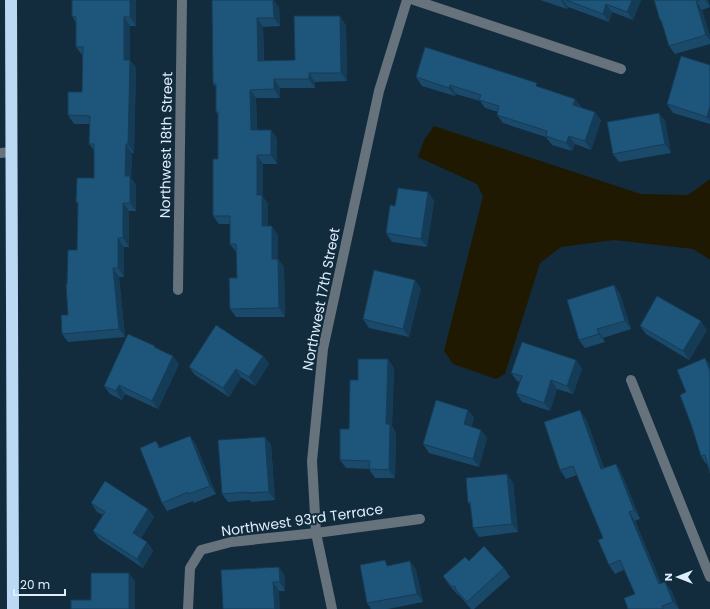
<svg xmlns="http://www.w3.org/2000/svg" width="710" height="609" font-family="Poppins,sans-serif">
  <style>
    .water { fill: #201901 }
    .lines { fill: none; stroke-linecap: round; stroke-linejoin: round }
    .minor { stroke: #66727c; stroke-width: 10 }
    .highway { stroke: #bbd9f2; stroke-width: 12 }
    .wall { fill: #1a496a }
    .shaded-wall { fill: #153c56 }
    .building { fill: #1e557b; stroke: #153c56 }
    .labels { text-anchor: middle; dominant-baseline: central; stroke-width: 4; stroke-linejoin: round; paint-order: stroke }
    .street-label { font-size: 14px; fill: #dfeefb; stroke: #122c3e }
  </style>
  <rect width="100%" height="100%" fill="#122c3e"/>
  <path class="water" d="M434 126 641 194 688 195 710 179V260L709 259 693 249 614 240 561 247 540 263 505 374 496 379 453 364 444 351 483 196 477 184 418 157 424 140Z"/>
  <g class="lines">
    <g class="minor">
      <path d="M414 0 621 69"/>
      <path d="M0 153 12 152"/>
      <path d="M178 290 182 0"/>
      <path d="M631 380 710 577"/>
      <path d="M188 609 190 568 201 550 231 542 316 533 420 519"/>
      <path d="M332 609 316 533 312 461 323 349 379 91 407 0"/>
    </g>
    <path class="highway" d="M11 0 13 609"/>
  </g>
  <g class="wall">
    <path d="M136 0V26H130V60L136 68 134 153H132L131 178 136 185V211H129V247H124V277H119L125 337 68 342 62 334 68 315 67 284 77 250 78 204 76 202 94 178V150L89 144 90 124H74L68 115 82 92V55L76 47V23L72 16Z"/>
    <path d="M212 0 279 7 280 26 263 27 264 61 295 60 346 25 347 81 315 82V88H280V98H256L257 130 277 138V164H263V197L268 204V226L278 235V259L284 267 285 317H236L230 309 237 278V252H236L230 244V224H219L213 216 218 159V115L216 112V87L213 84Z"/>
    <path d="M540 0H641L633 20 612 12 609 22 568 7 567 9Z"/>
    <path d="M654 0H708L710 7 702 10 710 36V44L675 54 669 46 663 24 660 20Z"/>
    <path d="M710 65V124L673 113 667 104Z"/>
    <path d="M416 77 540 87 575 99 581 107 601 120 591 150 575 144 572 151 552 145 546 137 503 123 497 115 498 112 485 108 480 101 456 94 455 96 422 86Z"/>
    <path d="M659 113 665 121 671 153 619 162 613 154Z"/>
    <path d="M428 192 434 201 427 247 392 242 386 233 395 206Z"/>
    <path d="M614 285 620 294 631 329 603 338 605 342 585 348 579 340Z"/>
    <path d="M421 288 409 337 369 328 363 319Z"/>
    <path d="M640 326 707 330 689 360 646 334Z"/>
    <path d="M156 347 179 364 158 409 125 394 122 400 110 394 104 386Z"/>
    <path d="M263 356 269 364 255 386 241 377 229 397 195 375 189 367Z"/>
    <path d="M705 358 710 365V473L707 463 706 464 701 456 692 427 686 392Z"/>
    <path d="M576 360 582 369 573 394 557 389 550 411 522 402 516 393 520 382 517 381 511 373Z"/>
    <path d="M394 368 392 426 396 433 395 478H375L369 469 346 468 340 460 349 429 358 380Z"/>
    <path d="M468 410 474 418 471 427 481 430 487 438 479 467 429 453 423 444Z"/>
    <path d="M586 419 604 468 616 464 621 472 640 519 635 521 661 583 671 590 679 609H628L635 594 624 570 615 574 609 565 603 538 577 475 566 479 560 470Z"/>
    <path d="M190 436 196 445 216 494 194 503 193 501 167 511 162 503 156 441 161 448Z"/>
    <path d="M265 437 271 445 275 500 251 502 250 500 228 502 222 494Z"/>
    <path d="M513 482 518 532 479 537 473 528 471 506 468 503Z"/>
    <path d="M91 503 148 509 154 517 141 538 147 542 153 551 143 568 99 539 93 531 103 515 97 512Z"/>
    <path d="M410 561 416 570 423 602 388 609H371L367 603 389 566Z"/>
    <path d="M469 561 504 568 510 577 474 609H471L459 595H458L449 585 443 576Z"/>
    <path d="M285 576V591H279L223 609Z"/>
  </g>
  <g class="shaded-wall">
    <path d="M130 0H136V26L130 17Z"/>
    <path d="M273 0H274L279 7 280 26 274 18Z"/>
    <path d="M561 0H563L568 7 567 9Z"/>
    <path d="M632 0H641L633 20 627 12Z"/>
    <path d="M705 0H708L710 7Z"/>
    <path d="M696 1 702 10 710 36V40L706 35Z"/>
    <path d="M606 4 612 12 609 22 603 14Z"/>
    <path d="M340 16 346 25 347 81 341 73Z"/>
    <path d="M124 17 130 26V68L124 60Z"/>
    <path d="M257 18 263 27 264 69 258 61Z"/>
    <path d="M130 60 136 68 134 153 128 144Z"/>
    <path d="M309 73 315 82V88L309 79Z"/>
    <path d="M274 79 280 88V98L274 89Z"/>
    <path d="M450 85 456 94 455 96 449 88Z"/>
    <path d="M250 90 256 98 257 138 251 130Z"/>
    <path d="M575 99 581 108 573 105Z"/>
    <path d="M710 106V121L707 117Z"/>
    <path d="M595 112 601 120 591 150 585 141Z"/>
    <path d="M659 113 665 121 671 153 665 144Z"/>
    <path d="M271 130 277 138V164L271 155Z"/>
    <path d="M569 136 575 144 572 151 566 143Z"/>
    <path d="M126 144 132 153 131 178 136 185V211L130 203 125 176Z"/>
    <path d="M257 155 263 164V197L268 204V235L262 226 257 195Z"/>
    <path d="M428 192 434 201 427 247 421 239Z"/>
    <path d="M123 203 129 211V247L123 238Z"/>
    <path d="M272 226 278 235V267L272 259Z"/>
    <path d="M118 238 124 247V277L118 268Z"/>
    <path d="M278 259 284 267 285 317 279 308Z"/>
    <path d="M113 268 119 277 125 337 119 329Z"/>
    <path d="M415 280 421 288 409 337 403 329Z"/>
    <path d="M614 285 620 294 631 329 625 321Z"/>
    <path d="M701 321 707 330 689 360 683 351Z"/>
    <path d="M597 329 603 338 605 342 599 334Z"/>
    <path d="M173 356 179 364 158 409 152 401Z"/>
    <path d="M263 356 269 364 255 386 249 377Z"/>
    <path d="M705 358 710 365V371Z"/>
    <path d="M388 359 394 368 392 426 396 433 395 478 389 470 386 424Z"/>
    <path d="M576 360 582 369 573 394 567 386Z"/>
    <path d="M236 369 241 377 229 397 223 388Z"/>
    <path d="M551 380 557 389 550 411 544 403Z"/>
    <path d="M119 385 125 394 122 400 116 391Z"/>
    <path d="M468 410 474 418 470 433 464 424Z"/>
    <path d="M580 410 586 419 607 478 601 469Z"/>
    <path d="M481 430 487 438 479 467 473 459Z"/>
    <path d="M190 436 196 445 216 494 210 486Z"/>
    <path d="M265 437 271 445 275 500 269 492Z"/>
    <path d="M156 441 162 450 159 448Z"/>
    <path d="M616 464 621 472 640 519 634 510Z"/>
    <path d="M507 474 513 482 518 532 512 524Z"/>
    <path d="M148 509 154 517 139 541 133 533Z"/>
    <path d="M629 512 635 521 665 592 659 584Z"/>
    <path d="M147 542 153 551 143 568 137 559Z"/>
    <path d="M385 560 391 569 387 566Z"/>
    <path d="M410 561 416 570 423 602 417 594Z"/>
    <path d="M279 567 285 576V591L280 582Z"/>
    <path d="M129 573 135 581V609H129Z"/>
    <path d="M273 582 279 591 280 609H275Z"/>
    <path d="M665 582 671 590 679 609 673 602Z"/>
  </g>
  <g class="building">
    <path d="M72 0H130V17H124V60H130L128 144H126L125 176H130V203H123V238H118V268H113L119 329 62 334 61 315H68L66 284H67L68 250H77L78 202H76L77 178H94V144H89L90 116 68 115V92H82L83 47H76V17L72 16Z"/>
    <path d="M212 0H273L274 18H257L258 61 295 60 294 16H340L341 73H309V79H274V89L250 90 251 130H271V155H257V195H262V226H272V259H278L279 308 230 309 229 278H237L236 244H230V216H213V159H218V112H216V84H213Z"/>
    <path d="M566 0H632L627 12 606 4 603 14Z"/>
    <path d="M654 0H700L696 1 706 35 669 46 661 20H660Z"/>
    <path d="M425 47 537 83 536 86 575 99 573 105 595 112 585 141 569 136 566 143 546 136 547 131 497 115 499 106 479 100 481 95 450 85 449 88 416 77Z"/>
    <path d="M681 56 710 65V106L707 117 667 104Z"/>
    <path d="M659 113 665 144 613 154 607 122Z"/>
    <path d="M398 188 428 192 421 239 386 233 390 205 395 206Z"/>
    <path d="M374 270 415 280 403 329 363 319Z"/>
    <path d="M614 285 625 321 597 329 599 334 579 340 567 300Z"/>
    <path d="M657 296 701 321 683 351 640 326Z"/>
    <path d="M216 325 263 356 249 377 236 369 223 388 189 367Z"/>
    <path d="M128 334 155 346 154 347 173 356 152 401 119 385 116 391 104 386Z"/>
    <path d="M522 342 576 360 567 386 551 380 544 403 516 393 522 376 511 373Z"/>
    <path d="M705 358 710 371V473L705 455 701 456 692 427 680 395 686 392 677 370Z"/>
    <path d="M358 359H388L386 424H390L389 470 369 469 370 461 340 460V429H349L350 380H358Z"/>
    <path d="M436 400 468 410 464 424 481 430 473 459 423 444Z"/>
    <path d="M580 410 601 469 616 464 634 510 629 512 659 584 665 582 673 602 662 606 663 609H628L624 598 635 594 620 560 609 565 598 540 603 538 573 466 560 470 544 422Z"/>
    <path d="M190 436 210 486 188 494V492L162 503 140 448 156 441 159 448Z"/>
    <path d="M265 437 269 492 246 493V492L222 494 218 440Z"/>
    <path d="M507 474 512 524 473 528 470 502 468 503 466 478Z"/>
    <path d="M105 481 148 509 133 533 147 542 137 559 93 531 105 512 91 503Z"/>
    <path d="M484 546 504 568 467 602 456 590 455 586 452 587 443 576 465 557 469 561Z"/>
    <path d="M385 560 387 566 410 561 417 594 367 603 360 565Z"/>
    <path d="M279 567 280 582H273L275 609H223L221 570Z"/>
    <path d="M91 573H129V609H71V600H91Z"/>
  </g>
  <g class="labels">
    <g class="street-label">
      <text transform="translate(166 145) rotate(-89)">Northwest 18th Street</text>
      <text transform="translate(321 299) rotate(-79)">Northwest 17th Street</text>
      <text transform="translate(302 520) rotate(-8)">Northwest 93rd Terrace</text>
    </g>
  </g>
  <g transform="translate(678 577) rotate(270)" stroke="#122c3e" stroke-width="3" paint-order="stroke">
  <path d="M0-3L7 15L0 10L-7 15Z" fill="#dfeefb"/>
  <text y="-6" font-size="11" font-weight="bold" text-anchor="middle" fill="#dfeefb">N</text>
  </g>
  <path d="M14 589v6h51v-6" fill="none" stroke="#dfeefb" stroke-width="2"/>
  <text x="20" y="589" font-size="12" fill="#dfeefb" stroke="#122c3e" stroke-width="3" paint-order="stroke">20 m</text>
</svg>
